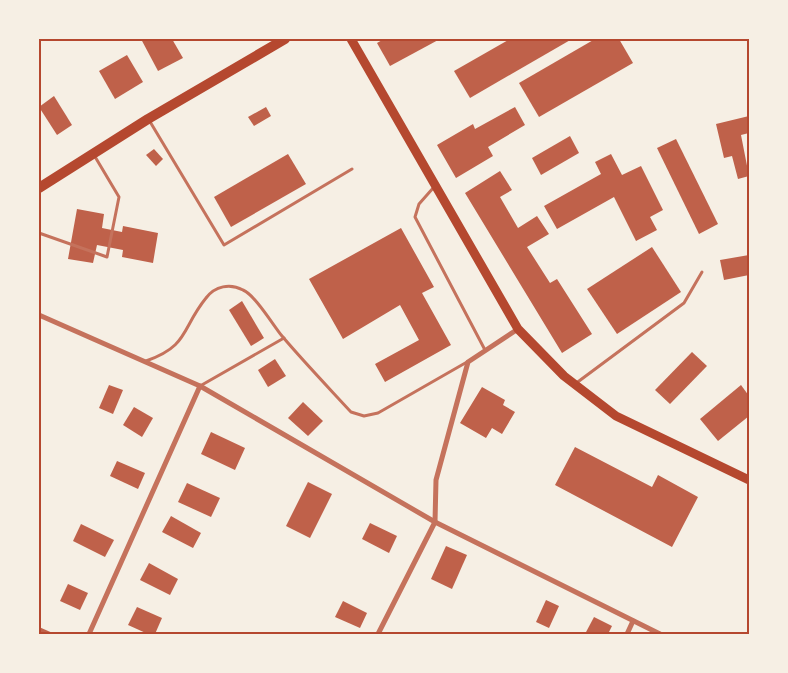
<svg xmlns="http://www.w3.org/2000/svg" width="788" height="673" font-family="'Sofia Sans Condensed',sans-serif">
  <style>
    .building { fill: #bf614a }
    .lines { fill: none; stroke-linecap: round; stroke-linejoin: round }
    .service { stroke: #c5725c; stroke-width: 3 }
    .minor { stroke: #c5725c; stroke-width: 5 }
    .secondary { stroke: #b5482f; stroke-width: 9 }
    .primary { stroke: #b5482f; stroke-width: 10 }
    .neatline { fill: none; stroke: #b5482f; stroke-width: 2 }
  </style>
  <rect width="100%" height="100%" fill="#f6efe4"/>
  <g class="building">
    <path d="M141 39H172L183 58 158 71Z"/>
    <path d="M384 39H440L390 66 377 43Z"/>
    <path d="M510 39H572L470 98 454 71Z"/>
    <path d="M595 39H619L633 63 539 117 519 83Z"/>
    <path d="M127 55 143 82 115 99 99 71Z"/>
    <path d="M54 96 72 125 57 135 39 107Z"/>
    <path d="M266 107 271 116 254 126 248 117Z"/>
    <path d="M515 107 525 125 488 147 493 156 456 178 437 145 473 124 475 129Z"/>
    <path d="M749 116V133L741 135 749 176 738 179 732 156 724 158 716 124Z"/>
    <path d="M570 136 579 153 541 175 532 158Z"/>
    <path d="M676 139 718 224 699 234 657 148Z"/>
    <path d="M154 149 163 159 156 166 146 155Z"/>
    <path d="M288 154 306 184 231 227 214 197Z"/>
    <path d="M611 154 622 175 641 166 663 210 650 217 657 230 636 241 614 197 557 229 544 206 601 174 595 162Z"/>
    <path d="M500 171 512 190 500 197 518 228 537 216 549 234 527 247 550 283 557 279 592 334 562 353 465 193Z"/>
    <path d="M77 209 104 214 102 228 122 232 123 226 158 233 153 263 122 257 123 250 97 245 93 263 68 259Z"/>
    <path d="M401 228 434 287 422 293 451 345 385 382 375 364 419 340 400 305 343 339 309 279Z"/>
    <path d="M652 247 681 292 617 334 587 289Z"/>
    <path d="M749 255V275L724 280 720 260Z"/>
    <path d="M242 301 264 338 251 346 229 310Z"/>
    <path d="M692 352 707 366 670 404 655 390Z"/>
    <path d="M275 359 286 376 268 387 258 370Z"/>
    <path d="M109 385 123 390 113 414 99 408Z"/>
    <path d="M741 385 749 396V416L718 441 700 419Z"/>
    <path d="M482 387 505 400 503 405 515 412 502 434 492 428 486 438 460 423Z"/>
    <path d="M303 402 323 421 308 436 288 418Z"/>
    <path d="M134 407 153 418 142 437 123 425Z"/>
    <path d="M211 432 245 448 235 470 201 454Z"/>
    <path d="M575 447 652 487 658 475 698 497 672 547 555 485Z"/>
    <path d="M117 461 145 473 138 489 110 476Z"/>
    <path d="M308 482 332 494 310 538 286 526Z"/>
    <path d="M187 483 220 498 211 517 178 502Z"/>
    <path d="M171 516 201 533 193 548 162 532Z"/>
    <path d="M370 523 397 536 389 553 362 539Z"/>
    <path d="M81 524 114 540 105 557 73 541Z"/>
    <path d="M446 546 467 555 452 589 431 579Z"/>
    <path d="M149 563 178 579 170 595 140 580Z"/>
    <path d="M68 584 88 593 80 610 60 601Z"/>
    <path d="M546 600 559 606 549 628 536 622Z"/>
    <path d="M343 601 367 613 360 628 335 617Z"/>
    <path d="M137 607 162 618 155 634H148L128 625Z"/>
    <path d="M594 617 612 626 608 634H585Z"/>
    <path d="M39 627 55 634H39Z"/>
  </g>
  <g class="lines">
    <g class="service">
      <path d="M149 120 224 245 352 169"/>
      <path d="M434 187 419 204 415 217 485 350"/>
      <path d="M39 233 107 257 119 197 94 155"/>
      <path d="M146 361C189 346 181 329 206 298 215 286 230 283 243 290 255 295 273 325 282 336 304 362 328 387 351 412L364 416 378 413 467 362"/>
      <path d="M575 384 684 303 702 272"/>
      <path d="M200 386 284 338"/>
    </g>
    <g class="minor">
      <path d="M39 315 200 386 435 522 660 634"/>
      <path d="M89 634 200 386"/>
      <path d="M378 634 435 522 436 480 468 362 518 329"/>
      <path d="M627 634 633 621"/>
    </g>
    <path class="secondary" d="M351 39 518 329 564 376 616 416 749 480"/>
    <path class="primary" d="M39 188 148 119 285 39"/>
  </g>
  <rect width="788" height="673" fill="none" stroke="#f6efe4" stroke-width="80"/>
  <rect x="40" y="40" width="708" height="593" class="neatline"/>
</svg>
